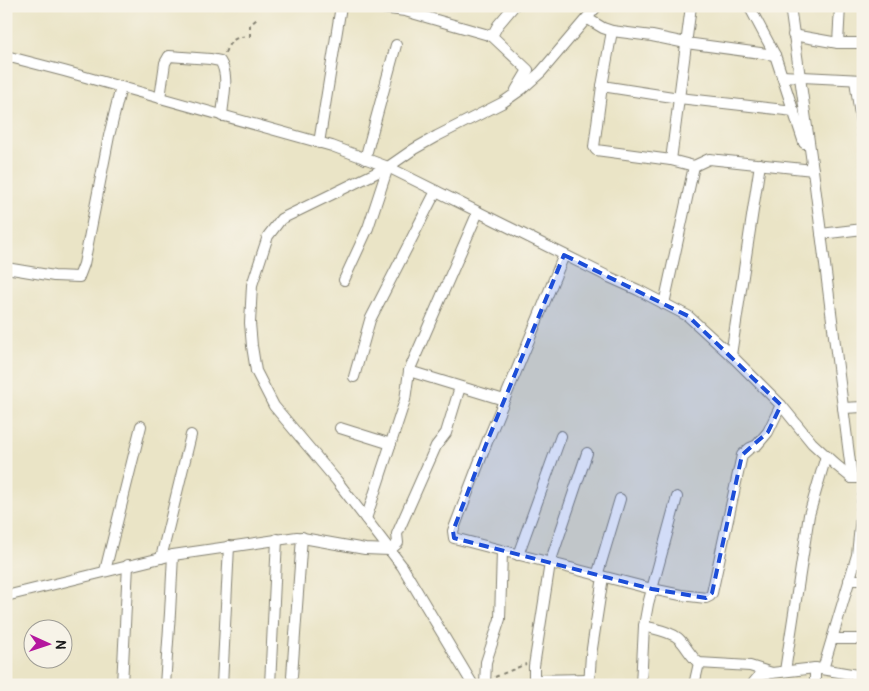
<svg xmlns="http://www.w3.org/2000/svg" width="869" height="691" font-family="Pangolin,sans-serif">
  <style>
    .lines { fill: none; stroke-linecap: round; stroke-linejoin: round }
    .minor-casing { stroke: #838071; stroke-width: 12 }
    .path { stroke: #838071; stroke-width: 2; stroke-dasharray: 4 4; stroke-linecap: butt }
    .minor { stroke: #fff; stroke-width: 10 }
    .marked { fill: #1d4ed8; fill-opacity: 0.2; stroke: #1d4ed8; stroke-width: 4; stroke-dasharray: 10 6; stroke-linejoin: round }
  </style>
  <rect width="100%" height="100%" fill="#f7f3e8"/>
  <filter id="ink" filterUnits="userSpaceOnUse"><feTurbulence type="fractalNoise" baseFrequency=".02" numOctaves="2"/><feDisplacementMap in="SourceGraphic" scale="10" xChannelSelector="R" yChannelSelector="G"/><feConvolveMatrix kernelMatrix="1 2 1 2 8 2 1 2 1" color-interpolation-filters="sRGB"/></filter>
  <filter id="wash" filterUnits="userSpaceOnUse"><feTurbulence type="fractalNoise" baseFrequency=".0096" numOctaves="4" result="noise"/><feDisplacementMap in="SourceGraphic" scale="20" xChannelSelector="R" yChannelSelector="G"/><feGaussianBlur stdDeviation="1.12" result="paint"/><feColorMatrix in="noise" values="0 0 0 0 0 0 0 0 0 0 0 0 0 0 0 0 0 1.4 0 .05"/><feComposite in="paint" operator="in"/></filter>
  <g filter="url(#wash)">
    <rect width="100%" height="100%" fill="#eae4c6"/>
  </g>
  <g filter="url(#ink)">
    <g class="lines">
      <g class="minor-casing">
        <g id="minor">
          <path d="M367 6 405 11 492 36 528 70 516 90"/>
          <path d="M749 6 775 55 804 143"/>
          <path d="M588 19 603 28 612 31 652 36 686 43 775 55"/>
          <path d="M612 31 602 86 594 147 596 150 671 160 694 166 709 159 813 170 790 6"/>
          <path d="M793 35 838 43H863"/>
          <path d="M492 36 498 25 514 6"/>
          <path d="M838 43 840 6"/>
          <path d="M6 56 64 71 332 146 388 167 609 277 638 290 688 316 735 359 781 405 812 443 836 465 852 478H863"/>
          <path d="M782 76 863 80"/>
          <path d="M855 80 863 137"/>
          <path d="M602 86 679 98 794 111"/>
          <path d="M160 98 165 63 169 56 210 59 220 61C230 76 223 99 222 116"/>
          <path d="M319 143 341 6"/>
          <path d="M365 159 396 45"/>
          <path d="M671 160 691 6"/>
          <path d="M811 164 813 170 852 478"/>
          <path d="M821 234 863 229"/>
          <path d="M564 255 487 442 453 531 454 538 652 589 681 595 706 598 710 596 712 593 742 455 750 448 757 445 768 432 781 405"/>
          <path d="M6 268 54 276 79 277 84 264 109 136 121 87"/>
          <path d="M344 280 368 228 388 167"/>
          <path d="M664 304 694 166"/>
          <path d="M731 355 760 164"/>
          <path d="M409 371 504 400"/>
          <path d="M354 377 370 320 436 191"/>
          <path d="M843 408 863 407"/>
          <path d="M340 428 391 444"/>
          <path d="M366 519 405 400 409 371 478 212"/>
          <path d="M518 555 561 436"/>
          <path d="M161 558 191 435"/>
          <path d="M105 571 141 426"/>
          <path d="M597 576 620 499"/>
          <path d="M849 580H863"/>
          <path d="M6 596 173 555 297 537 365 549 390 550 398 543 397 534 436 446 446 433 460 387"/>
          <path d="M644 626C654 629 669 631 678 638 686 645 690 656 699 663L750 666 772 673"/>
          <path d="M832 639H863"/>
          <path d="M823 669 857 555 863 497"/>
          <path d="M785 671 809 515 826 456"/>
          <path d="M292 676 302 537"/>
          <path d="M534 680 589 679"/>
          <path d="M122 685 128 565"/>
          <path d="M165 685 170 613 173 555"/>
          <path d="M222 685 229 546"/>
          <path d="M270 685 277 539"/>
          <path d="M473 685 402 566 337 481 274 406 256 371 252 346 250 323 252 285 268 236 281 219 388 167 414 149 437 136 502 103 522 89 541 72 597 6"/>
          <path d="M485 685 486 662 500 619 502 551"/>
          <path d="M534 685V666L550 563 587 453"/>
          <path d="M589 685 591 655 603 577"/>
          <path d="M641 685 644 626 648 604 677 497"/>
          <path d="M694 685 699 663"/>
          <path d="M753 685 754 682 759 676 772 673 815 668 863 676"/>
          <path d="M815 685V668"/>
        </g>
      </g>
      <g class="path">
        <path d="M225 53C230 39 236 37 250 36V25L257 19"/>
        <path d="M495 677 526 664"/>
      </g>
      <use href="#minor" class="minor"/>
    </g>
  </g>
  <path class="marked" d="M564 255 688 316 781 405 768 432 742 455 712 593 706 598 652 589 454 538 453 531 487 442Z"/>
  <rect width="869" height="691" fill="none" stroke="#f7f3e8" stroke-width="25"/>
  <g transform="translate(48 644) rotate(93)"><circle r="24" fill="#f7f3e8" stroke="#9f9d96"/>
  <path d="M0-4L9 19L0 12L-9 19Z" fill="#b5179e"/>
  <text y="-8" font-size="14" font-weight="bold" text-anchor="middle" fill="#1c1c1c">N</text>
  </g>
</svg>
